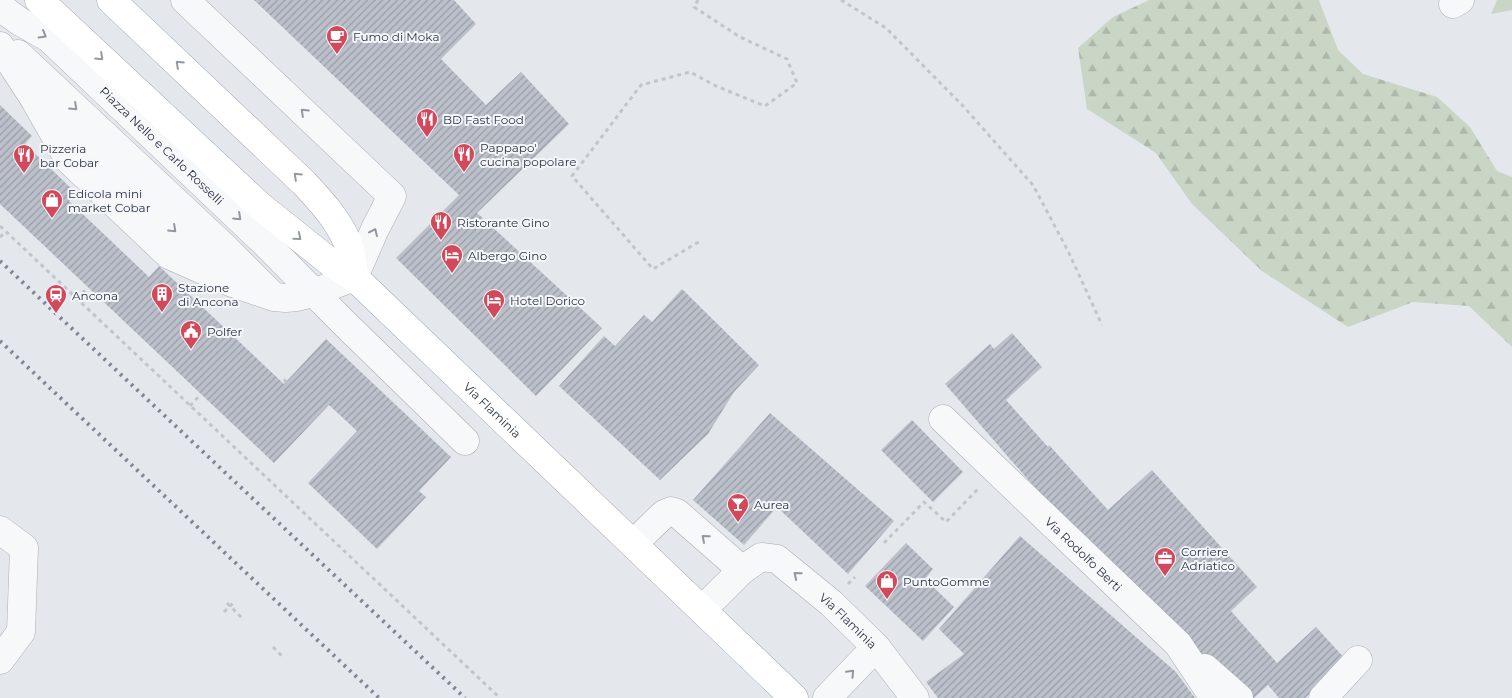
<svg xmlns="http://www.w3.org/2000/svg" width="1512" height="698" font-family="Montserrat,sans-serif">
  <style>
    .green { fill: #c9d6c5 }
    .forest { fill: url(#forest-firs) }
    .building { fill: url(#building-hatch) }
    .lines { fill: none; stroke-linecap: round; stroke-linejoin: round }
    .minor-casing { stroke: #a9aeb7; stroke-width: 29 }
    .major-casing { stroke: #a3abb8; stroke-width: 29 }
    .path { stroke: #c2c5cb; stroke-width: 3; stroke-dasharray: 4 4; stroke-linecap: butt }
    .minor { stroke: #f7f8fa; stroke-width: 28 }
    .major { stroke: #fff; stroke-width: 28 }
    .rail { stroke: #7d8696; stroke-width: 4; stroke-dasharray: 2.5 5; stroke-linecap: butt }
    .oneway { stroke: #9196a0 }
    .oneway2 { stroke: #959aa2 }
    .labels { text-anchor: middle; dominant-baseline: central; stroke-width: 4; stroke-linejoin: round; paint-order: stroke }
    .poi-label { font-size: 12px; fill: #2b3445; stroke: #f4f6f9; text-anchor: start }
    .street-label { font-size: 12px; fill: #2b3445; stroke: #f4f6f9 }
  </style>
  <defs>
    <pattern id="forest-firs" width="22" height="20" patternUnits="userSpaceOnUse" patternTransform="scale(1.25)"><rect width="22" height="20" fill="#c9d6c5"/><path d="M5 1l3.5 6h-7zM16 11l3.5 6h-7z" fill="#adb8ab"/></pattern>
    <pattern id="building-hatch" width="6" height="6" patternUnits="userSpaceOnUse" patternTransform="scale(1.25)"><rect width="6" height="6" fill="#bbc0ca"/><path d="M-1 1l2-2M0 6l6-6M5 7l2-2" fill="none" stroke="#989da6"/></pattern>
  </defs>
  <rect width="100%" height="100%" fill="#e4e7ec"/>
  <path class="green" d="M1497 0H1512V10L1491 14Z"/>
  <path class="forest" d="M1149 0H1319L1338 50 1363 74 1437 97 1470 127 1497 171 1512 177V347L1469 306 1413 302 1348 327 1262 271 1192 204 1156 153 1087 109 1078 48 1113 17Z"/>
  <g class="building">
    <path d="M254 0H454L476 24 441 59 486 105 521 72 569 124 477 213 602 328 536 396 396 258 459 195Z"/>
    <path d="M0 105 32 136 25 144 76 193 69 201 149 277 159 266 284 384 326 339 451 457 419 491 426 497 377 549 308 483 357 431 329 405 274 463 0 204Z"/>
    <path d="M682 289 759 365 734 392 708 434 660 480 559 386 604 336 615 346 644 315 652 322Z"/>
    <path d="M1012 333 1042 367 1006 400 1048 447 1049 445 1108 510 1152 470 1257 587 1231 611 1277 663 1316 627 1347 661 1305 698H1279L1268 685 1254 698H1246L1076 535 945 384 990 344 994 349Z"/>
    <path d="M770 413 894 521 848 574 777 507 744 545 693 500Z"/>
    <path d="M912 420 963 472 933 502 881 450Z"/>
    <path d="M1020 536 1176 672 1195 698H938L926 682 964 654 939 629Z"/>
    <path d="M906 543 933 569 925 579 954 607 923 641 865 586Z"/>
  </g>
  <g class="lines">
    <g class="minor-casing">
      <g id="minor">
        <path d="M1453 4 1460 0"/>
        <path id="s1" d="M0 7 19 21 49 38 265 243 341 320 465 441"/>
        <path d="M0 46 35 100 69 160 169 255 230 282 274 297 286 298 297 297 313 293 354 277 375 229 392 196 185 0"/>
        <path d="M18 54 223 246 270 293"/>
        <path d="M55 118 215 268"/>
        <path id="s2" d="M943 419 1178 644 1214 698"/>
        <path d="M0 530 24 548 21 632 0 660"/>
        <path d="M633 544 664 514 671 511 677 513 742 570"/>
        <path id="s3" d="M702 610 742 570 761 557 777 559 831 603 876 647 915 698"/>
        <path d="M1205 668 1239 698"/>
        <path d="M827 698 876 647"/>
        <path d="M1323 698 1358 660"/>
      </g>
    </g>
    <g class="major-casing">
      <g id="major">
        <path id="s4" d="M39 0 260 206 335 266 354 277 794 698"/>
        <path d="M111 0 304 183C321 201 343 225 350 250 352 258 353 268 354 277"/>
      </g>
    </g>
    <g class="path">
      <path d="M698 0 694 7 740 37 787 59 797 83 765 106 716 86 690 72 641 85 572 176 653 269 702 240"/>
      <path d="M841 0 886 28 962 105 1033 185 1068 251 1102 325"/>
      <path d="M0 226 500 698"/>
      <path d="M0 237 6 232"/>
      <path d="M77 299 88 287"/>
      <path d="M284 379 286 382"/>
      <path d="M190 406 201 394"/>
      <path d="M884 543 924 502 946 522 978 489"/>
      <path d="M848 584 855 577"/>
      <path d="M227 603 243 619"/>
      <path d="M224 612 235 601"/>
      <path d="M273 647 282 656"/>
    </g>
    <use href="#minor" class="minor"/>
    <use href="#major" class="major"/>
    <g class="rail">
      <path d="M0 261 465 698"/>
      <path d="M0 341 379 698"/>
    </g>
  </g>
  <defs><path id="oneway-chevron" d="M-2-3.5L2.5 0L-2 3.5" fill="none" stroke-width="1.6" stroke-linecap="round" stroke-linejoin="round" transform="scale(1.25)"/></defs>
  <g class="oneway">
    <use href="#oneway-chevron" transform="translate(43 35) rotate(30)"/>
    <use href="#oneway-chevron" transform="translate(74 107) rotate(43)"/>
    <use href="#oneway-chevron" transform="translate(304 112) rotate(-137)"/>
    <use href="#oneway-chevron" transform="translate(238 217) rotate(43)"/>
    <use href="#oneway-chevron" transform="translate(173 229) rotate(43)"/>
    <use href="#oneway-chevron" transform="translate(374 232) rotate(-65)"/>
    <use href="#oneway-chevron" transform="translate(705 538) rotate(-139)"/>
    <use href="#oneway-chevron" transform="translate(797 575) rotate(-140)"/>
    <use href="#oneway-chevron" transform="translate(851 673) rotate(-46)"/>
  </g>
  <g class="oneway2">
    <use href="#oneway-chevron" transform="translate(100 57) rotate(43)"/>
    <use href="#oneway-chevron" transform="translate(179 64) rotate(-137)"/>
    <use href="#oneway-chevron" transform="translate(297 176) rotate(-137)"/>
    <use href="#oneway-chevron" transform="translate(298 237) rotate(39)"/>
  </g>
  <defs>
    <g id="cafe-pin" transform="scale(1.125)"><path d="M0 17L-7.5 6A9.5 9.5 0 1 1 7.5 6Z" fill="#d1495b" stroke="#f4f6f9"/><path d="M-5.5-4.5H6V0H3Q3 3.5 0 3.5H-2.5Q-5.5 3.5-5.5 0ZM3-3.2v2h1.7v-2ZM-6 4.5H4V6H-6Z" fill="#fff"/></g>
    <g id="restaurant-pin" transform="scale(1.125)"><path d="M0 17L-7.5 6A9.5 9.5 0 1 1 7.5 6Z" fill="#d1495b" stroke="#f4f6f9"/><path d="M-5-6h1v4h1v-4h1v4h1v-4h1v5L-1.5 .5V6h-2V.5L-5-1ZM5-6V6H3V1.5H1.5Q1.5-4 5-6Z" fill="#fff"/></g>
    <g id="shop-pin" transform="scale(1.125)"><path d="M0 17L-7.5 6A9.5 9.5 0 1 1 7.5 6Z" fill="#d1495b" stroke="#f4f6f9"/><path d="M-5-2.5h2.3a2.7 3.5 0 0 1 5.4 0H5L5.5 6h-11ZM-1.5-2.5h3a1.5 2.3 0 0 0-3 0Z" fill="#fff"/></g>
    <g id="hotel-pin" transform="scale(1.125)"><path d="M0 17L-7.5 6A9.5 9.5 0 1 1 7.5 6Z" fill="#d1495b" stroke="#f4f6f9"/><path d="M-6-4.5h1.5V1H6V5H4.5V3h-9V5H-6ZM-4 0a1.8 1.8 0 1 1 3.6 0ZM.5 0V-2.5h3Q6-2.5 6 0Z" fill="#fff"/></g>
    <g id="building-pin" transform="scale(1.125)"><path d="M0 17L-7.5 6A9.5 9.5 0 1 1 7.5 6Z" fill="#d1495b" stroke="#f4f6f9"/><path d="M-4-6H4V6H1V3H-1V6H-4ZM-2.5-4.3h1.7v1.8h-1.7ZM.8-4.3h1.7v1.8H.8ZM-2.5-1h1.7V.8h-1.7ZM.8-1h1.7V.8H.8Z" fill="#fff"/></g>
    <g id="station-pin" transform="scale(1.125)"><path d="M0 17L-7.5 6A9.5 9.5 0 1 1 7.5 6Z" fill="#d1495b" stroke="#f4f6f9"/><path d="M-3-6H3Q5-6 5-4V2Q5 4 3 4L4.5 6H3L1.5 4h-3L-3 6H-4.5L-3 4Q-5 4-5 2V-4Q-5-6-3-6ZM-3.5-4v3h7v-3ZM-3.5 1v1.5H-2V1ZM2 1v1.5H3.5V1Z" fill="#fff"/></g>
    <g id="civic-pin" transform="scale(1.125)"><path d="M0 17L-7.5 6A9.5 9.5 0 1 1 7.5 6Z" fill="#d1495b" stroke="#f4f6f9"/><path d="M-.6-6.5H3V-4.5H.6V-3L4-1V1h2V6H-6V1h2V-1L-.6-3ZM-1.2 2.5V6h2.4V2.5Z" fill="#fff"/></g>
    <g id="bar-pin" transform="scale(1.125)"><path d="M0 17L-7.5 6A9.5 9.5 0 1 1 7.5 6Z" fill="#d1495b" stroke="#f4f6f9"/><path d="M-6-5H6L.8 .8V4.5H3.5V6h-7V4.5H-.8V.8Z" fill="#fff"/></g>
    <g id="office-pin" transform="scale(1.125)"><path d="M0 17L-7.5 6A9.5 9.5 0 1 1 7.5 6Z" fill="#d1495b" stroke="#f4f6f9"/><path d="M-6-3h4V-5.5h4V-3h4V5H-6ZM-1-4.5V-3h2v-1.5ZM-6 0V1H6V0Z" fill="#fff"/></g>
  </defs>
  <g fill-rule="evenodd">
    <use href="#cafe-pin" x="337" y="36"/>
    <use href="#restaurant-pin" x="427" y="119"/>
    <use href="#restaurant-pin" x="464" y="154"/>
    <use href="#restaurant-pin" x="24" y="155"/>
    <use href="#shop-pin" x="52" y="200"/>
    <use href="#restaurant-pin" x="441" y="222"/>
    <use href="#hotel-pin" x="452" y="255"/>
    <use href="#building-pin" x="162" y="294"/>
    <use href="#station-pin" x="56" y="295"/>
    <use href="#hotel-pin" x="494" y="300"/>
    <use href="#civic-pin" x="191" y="331"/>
    <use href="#bar-pin" x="738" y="504"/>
    <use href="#office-pin" x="1165" y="558"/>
    <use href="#shop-pin" x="887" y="581"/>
  </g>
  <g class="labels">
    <g class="poi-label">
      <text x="353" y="36">Fumo di Moka</text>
      <text x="443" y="119">BD Fast Food</text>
      <text x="480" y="147">Pappapo'<tspan x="480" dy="14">cucina popolare</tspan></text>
      <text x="40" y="148">Pizzeria<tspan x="40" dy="14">bar Cobar</tspan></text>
      <text x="68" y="193">Edicola mini<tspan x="68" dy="14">market Cobar</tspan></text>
      <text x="457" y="222">Ristorante Gino</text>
      <text x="468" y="255">Albergo Gino</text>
      <text x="178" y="287">Stazione<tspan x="178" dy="14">di Ancona</tspan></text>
      <text x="72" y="295">Ancona</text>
      <text x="510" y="300">Hotel Dorico</text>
      <text x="207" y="331">Polfer</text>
      <text x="754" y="504">Aurea</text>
      <text x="1181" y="551">Corriere<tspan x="1181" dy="14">Adriatico</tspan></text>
      <text x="903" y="581">PuntoGomme</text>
    </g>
    <g class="street-label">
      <text stroke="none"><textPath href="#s1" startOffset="214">Piazza Nello e Carlo Rosselli</textPath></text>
      <text stroke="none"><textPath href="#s4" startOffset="612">Via Flaminia</textPath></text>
      <text stroke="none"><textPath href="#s2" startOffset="195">Via Rodolfo Berti</textPath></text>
      <text stroke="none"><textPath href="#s3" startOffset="190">Via Flaminia</textPath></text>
    </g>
  </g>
</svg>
